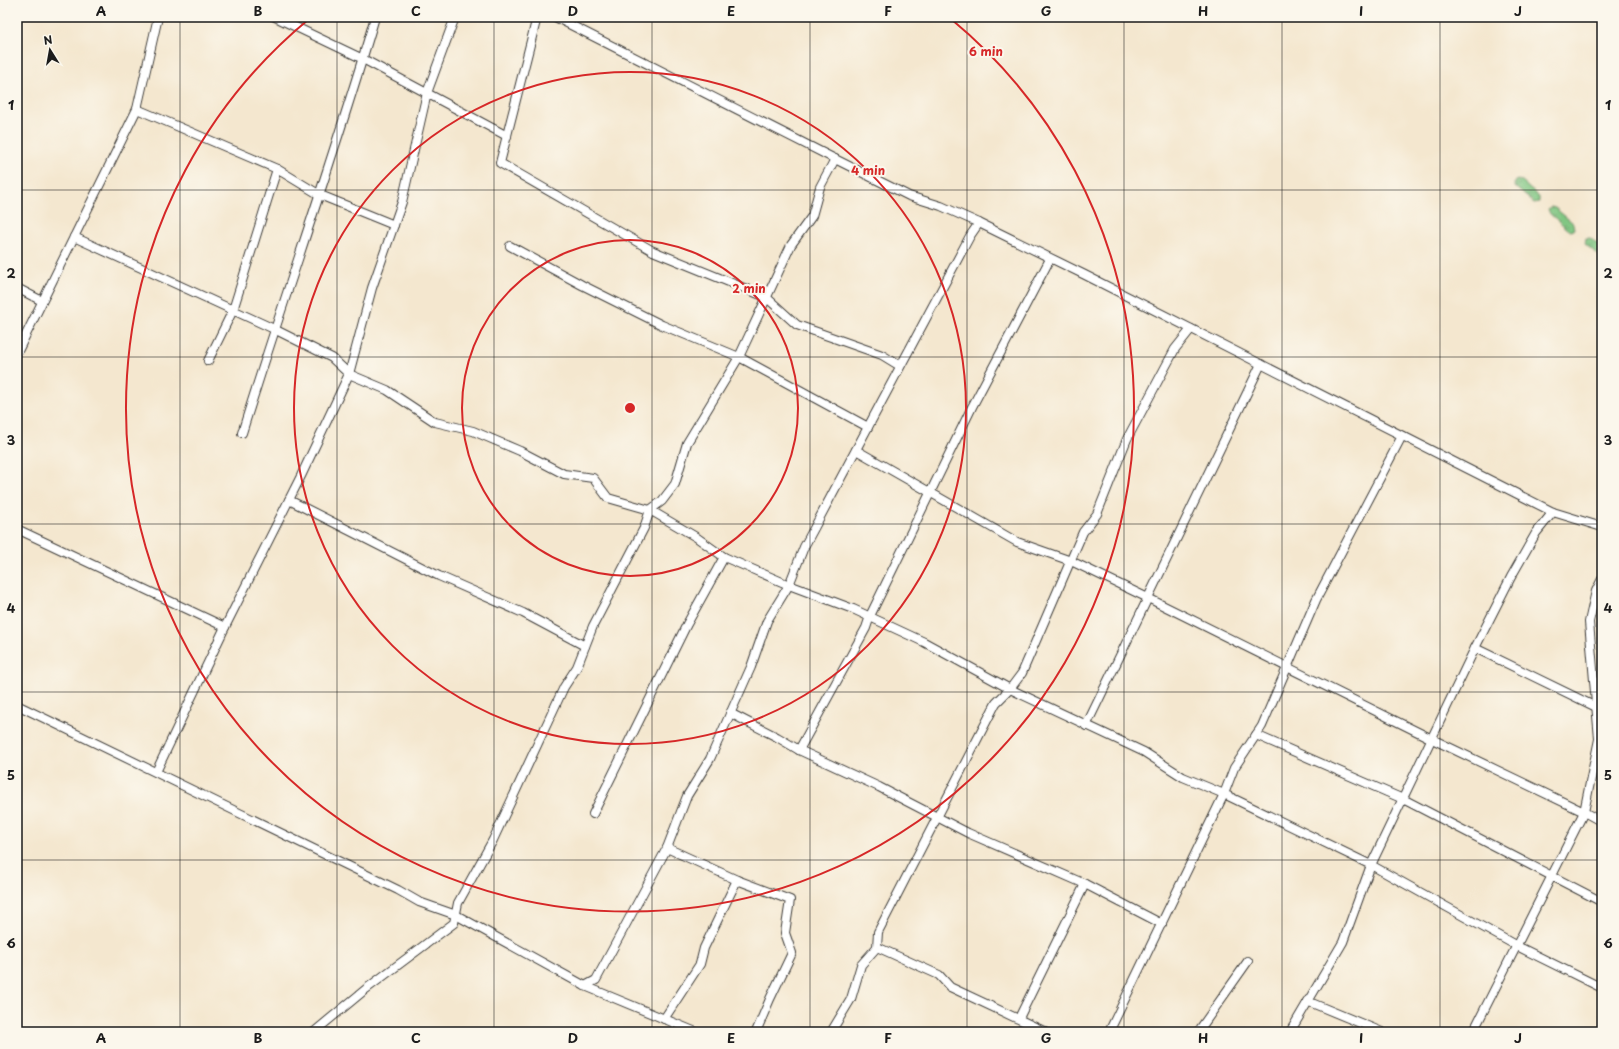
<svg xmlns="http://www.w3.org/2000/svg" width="1619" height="1049" font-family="'Playpen Sans',sans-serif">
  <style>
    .grass { fill: url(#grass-tufts); stroke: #4e714f }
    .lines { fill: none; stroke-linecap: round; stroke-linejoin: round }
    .street-casing { stroke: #3c3a37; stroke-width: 10 }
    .street { stroke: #fff; stroke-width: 8 }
    .grid { fill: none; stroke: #1c1c1c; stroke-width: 1; stroke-opacity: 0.55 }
    .ring { fill: none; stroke: #d62828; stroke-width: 2 }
    .centre { fill: #d62828; stroke: #fbf7ec; stroke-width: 2 }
    .ring-label { font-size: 12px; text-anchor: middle; font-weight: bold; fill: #d62828; stroke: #fbf7ec; stroke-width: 4; stroke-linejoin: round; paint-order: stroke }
    .neatline { fill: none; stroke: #1c1c1c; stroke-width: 1.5 }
    .grid-label { font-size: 13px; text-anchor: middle; font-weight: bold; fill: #1c1c1c }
  </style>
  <defs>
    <pattern id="grass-tufts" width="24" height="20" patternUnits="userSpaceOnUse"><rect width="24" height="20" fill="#80c682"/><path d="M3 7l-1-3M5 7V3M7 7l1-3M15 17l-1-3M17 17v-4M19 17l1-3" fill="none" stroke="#68a06a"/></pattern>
  </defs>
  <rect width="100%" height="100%" fill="#fbf7ec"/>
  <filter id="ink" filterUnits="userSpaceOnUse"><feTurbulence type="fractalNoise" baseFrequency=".025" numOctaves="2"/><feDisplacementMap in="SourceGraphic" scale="8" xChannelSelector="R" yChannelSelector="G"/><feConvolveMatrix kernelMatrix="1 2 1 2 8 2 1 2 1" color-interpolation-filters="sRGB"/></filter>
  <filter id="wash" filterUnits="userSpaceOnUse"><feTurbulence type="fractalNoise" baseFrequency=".012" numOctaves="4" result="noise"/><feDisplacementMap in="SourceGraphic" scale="16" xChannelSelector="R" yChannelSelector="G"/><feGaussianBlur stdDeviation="0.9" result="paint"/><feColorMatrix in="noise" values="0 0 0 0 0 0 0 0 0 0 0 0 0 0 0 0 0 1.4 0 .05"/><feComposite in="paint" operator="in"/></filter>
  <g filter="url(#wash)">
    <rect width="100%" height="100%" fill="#f4e7cf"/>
    <g class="grass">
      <path d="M1517 180 1521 181 1539 197V202L1534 203 1515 187 1514 184Z"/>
      <path d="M1551 207 1555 208 1573 223 1574 229 1569 230 1550 214 1548 209Z"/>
      <path d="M1586 238H1590L1602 248V258L1585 244Z"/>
    </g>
  </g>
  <g filter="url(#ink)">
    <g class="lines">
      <g class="street-casing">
        <g id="street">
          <path d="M275 17 363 59 507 136"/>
          <path d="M537 17 500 163 653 251 766 297 797 325 882 355 900 366"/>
          <path d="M555 17 835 159 909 196 941 206 979 223 1085 275 1553 512 1602 527"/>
          <path d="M137 109 277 169 320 195 394 225"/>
          <path d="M74 237 274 329 332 358 349 374 387 390 435 422 473 431 520 451 564 474 593 478 608 498 650 510 696 537 724 557 789 585 853 609 924 642 1010 689 1144 752 1183 777 1224 794 1371 865 1517 946 1602 988"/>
          <path d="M510 246 582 285 662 325 739 357 868 427"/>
          <path d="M17 288 42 301"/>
          <path d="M17 353 137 109 158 17"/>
          <path d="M208 361 233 310 277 169"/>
          <path d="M242 433C285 294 334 157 375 17"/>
          <path d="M856 450 1017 542 1071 561 1148 598 1432 739 1584 812 1602 822"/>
          <path d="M289 500 439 576 523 613 585 646"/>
          <path d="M17 529 225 627"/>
          <path d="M1475 648 1596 707"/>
          <path d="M17 705 398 890 419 902 456 915 585 986 696 1032"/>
          <path d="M730 713 777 737 799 750 879 787 968 833 1085 884 1162 924"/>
          <path d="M1086 726 1261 364"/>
          <path d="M1256 735 1403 799 1602 902"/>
          <path d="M799 750 866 628 870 616 972 407 1050 259"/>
          <path d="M156 772 225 627 301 476 349 374 372 288 402 202 427 93 455 17"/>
          <path d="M593 814 687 624 724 557"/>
          <path d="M667 848 737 880 790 900 785 933 792 953 770 999 756 1032"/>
          <path d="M877 947 939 975 950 987 1046 1032"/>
          <path d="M585 986 596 980 667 848 687 796 710 759 751 667 767 621 789 585 804 547 970 236 979 223"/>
          <path d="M1307 1001 1382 1032"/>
          <path d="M1019 1018 1085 884"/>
          <path d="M664 1019 700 964 704 948 737 880"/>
          <path d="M314 1032 366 989 454 923 458 903 493 840 564 687 577 667 593 626 644 528 650 510 662 501 675 484 687 443 739 357 791 245 812 216 820 187 835 159"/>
          <path d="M831 1032 851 999 861 965 877 947 878 932 996 703 1010 689 1022 673 1083 532 1097 514 1127 439 1175 349 1191 329"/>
          <path d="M1109 1032 1224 794 1234 768 1262 726 1316 600 1402 436"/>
          <path d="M1198 1032 1248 961"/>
          <path d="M1290 1032 1343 942 1371 865 1475 648 1511 577 1536 533 1553 512"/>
          <path d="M1473 1032 1584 812 1599 739 1589 622 1596 591 1602 579"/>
        </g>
      </g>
      <use href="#street" class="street"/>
    </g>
  </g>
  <path class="grid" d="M180 17V1032M337 17V1032M494 17V1032M652 17V1032M810 17V1032M967 17V1032M1124 17V1032M1282 17V1032M1440 17V1032M17 190H1602M17 357H1602M17 524H1602M17 692H1602M17 860H1602"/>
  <g class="ring">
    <circle cx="630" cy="408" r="168"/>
    <circle cx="630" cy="408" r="336"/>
    <path d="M951 19A504 504 0 1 1 309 19"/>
  </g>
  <circle cx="630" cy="408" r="6" class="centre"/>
  <g class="ring-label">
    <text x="986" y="56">6 min</text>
    <text x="868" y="175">4 min</text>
    <text x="749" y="293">2 min</text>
  </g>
  <rect width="1619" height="1049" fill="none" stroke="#fbf7ec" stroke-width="44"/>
  <g transform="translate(50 50) rotate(349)" stroke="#fbf7ec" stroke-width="3" paint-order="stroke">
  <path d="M0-3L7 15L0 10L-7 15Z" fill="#1c1c1c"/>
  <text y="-6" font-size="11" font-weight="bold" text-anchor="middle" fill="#1c1c1c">N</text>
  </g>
  <rect x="22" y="22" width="1575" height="1005" class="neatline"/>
  <g class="grid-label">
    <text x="101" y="16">A</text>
    <text x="258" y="16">B</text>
    <text x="416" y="16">C</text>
    <text x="573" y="16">D</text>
    <text x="731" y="16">E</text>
    <text x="888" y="16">F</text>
    <text x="1046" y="16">G</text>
    <text x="1203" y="16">H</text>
    <text x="1361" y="16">I</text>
    <text x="1518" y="16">J</text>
    <text x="11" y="110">1</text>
    <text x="1608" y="110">1</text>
    <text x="11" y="278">2</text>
    <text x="1608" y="278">2</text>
    <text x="11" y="445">3</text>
    <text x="1608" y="445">3</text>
    <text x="11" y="613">4</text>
    <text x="1608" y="613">4</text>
    <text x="11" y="780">5</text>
    <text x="1608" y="780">5</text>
    <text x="11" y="948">6</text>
    <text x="1608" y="948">6</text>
    <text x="101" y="1043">A</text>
    <text x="258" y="1043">B</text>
    <text x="416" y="1043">C</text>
    <text x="573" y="1043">D</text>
    <text x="731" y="1043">E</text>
    <text x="888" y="1043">F</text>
    <text x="1046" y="1043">G</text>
    <text x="1203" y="1043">H</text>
    <text x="1361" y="1043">I</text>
    <text x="1518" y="1043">J</text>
  </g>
</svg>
